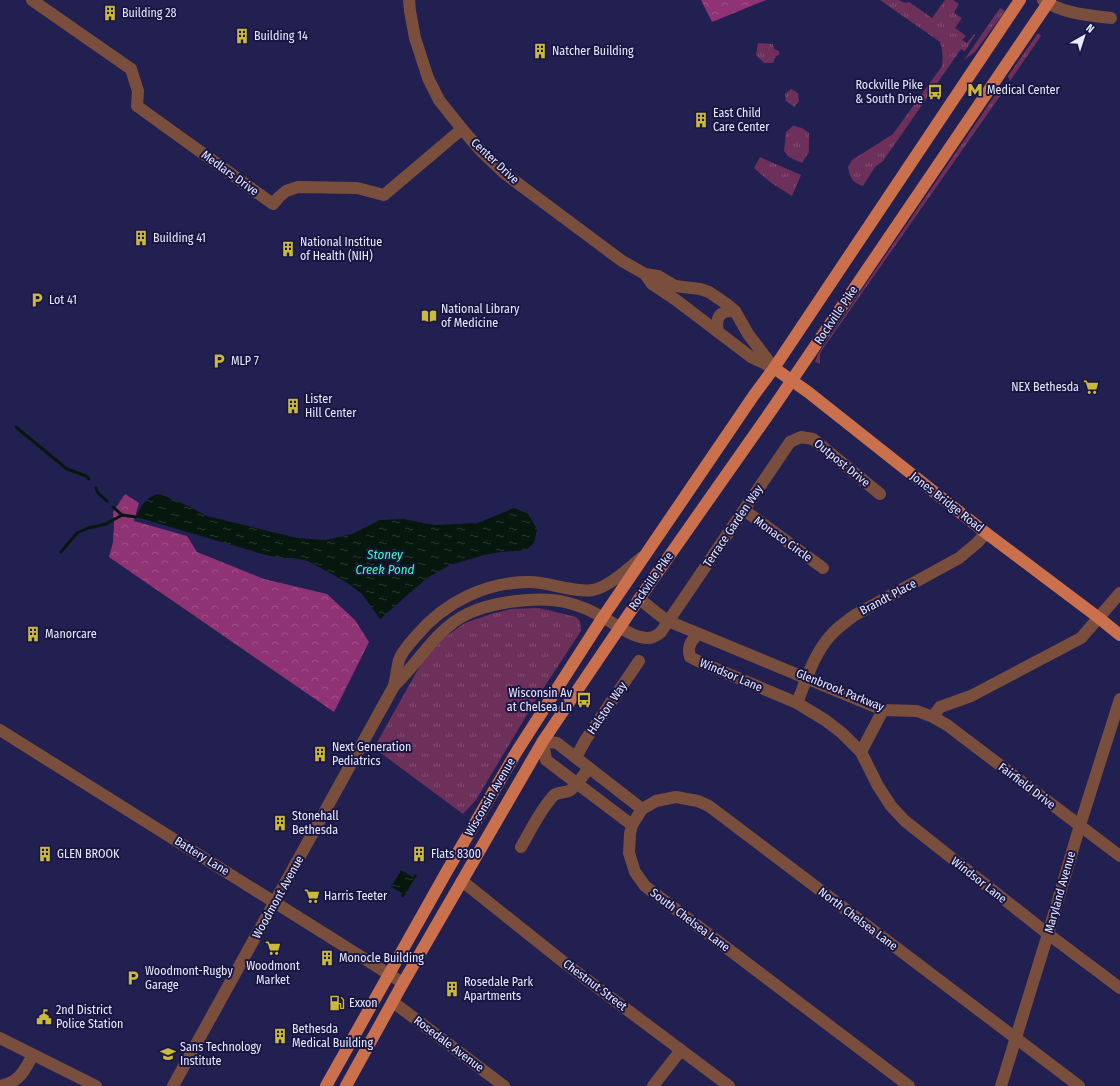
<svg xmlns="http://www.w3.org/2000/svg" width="1120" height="1086" font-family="'Fira Sans Condensed',sans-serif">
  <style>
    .grass { fill: url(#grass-tufts) }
    .forest { fill: url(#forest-crowns) }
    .water { fill: url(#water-ripples) }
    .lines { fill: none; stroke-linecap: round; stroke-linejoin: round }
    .stream { stroke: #06170e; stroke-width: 3 }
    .minor { stroke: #7a4e3d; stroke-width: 12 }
    .major { stroke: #ca704d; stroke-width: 12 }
    .labels { text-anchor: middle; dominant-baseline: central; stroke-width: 4; stroke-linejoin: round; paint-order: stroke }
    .poi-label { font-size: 12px; fill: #e7e9fc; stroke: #191644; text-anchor: start }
    .street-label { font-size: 12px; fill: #e7e9fc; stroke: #191644 }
    .water-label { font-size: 13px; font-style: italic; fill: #45fab1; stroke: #191644 }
  </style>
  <defs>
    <pattern id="grass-tufts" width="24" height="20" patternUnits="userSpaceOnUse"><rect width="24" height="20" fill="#6d305a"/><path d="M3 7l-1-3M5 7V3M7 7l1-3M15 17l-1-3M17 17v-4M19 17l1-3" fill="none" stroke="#824e73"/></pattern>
    <pattern id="forest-crowns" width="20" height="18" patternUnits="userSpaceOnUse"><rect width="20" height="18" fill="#903374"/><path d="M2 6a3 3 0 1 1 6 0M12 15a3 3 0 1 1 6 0" fill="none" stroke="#a05189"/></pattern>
    <pattern id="water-ripples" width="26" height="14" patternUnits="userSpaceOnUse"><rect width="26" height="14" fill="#06170e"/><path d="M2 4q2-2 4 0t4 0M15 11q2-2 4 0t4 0" fill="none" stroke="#2a3932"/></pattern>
  </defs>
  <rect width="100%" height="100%" fill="#222050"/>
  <g class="grass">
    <path d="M880 0H899L905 3 909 2 932 18 945 0H953L959 4 954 13 962 18 955 28 966 36 962 40 967 43 974 34 975 35 965 51 961 49 883 161 875 167 863 186C852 182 850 178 848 167L852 160 893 134 942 66C943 58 943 50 940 42Z"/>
    <path d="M1000 8 1005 11 975 52 964 60Z"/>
    <path d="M1038 33 1041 36 1010 81 1008 76Z"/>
    <path d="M758 43 773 44 774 49 779 51V55L776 56 773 63H764L756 55Z"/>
    <path d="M1000 88 1005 89 822 350 820 354V364L815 362 818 354Z"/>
    <path d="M791 89 798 93 799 101 794 107 786 101 785 94Z"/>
    <path d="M793 126 802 128 809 133V152L802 163 789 157 784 151 786 132Z"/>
    <path d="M760 157 801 175 792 196 770 182 754 168Z"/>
    <path d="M539 608 576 617 580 621 581 631 537 698 476 800 463 814 374 748 422 662 433 647 448 635 465 623 491 614 511 609Z"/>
  </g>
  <g class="forest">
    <path d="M701 0H766L712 22Z"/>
    <path d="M125 494 139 503 134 521 187 536 197 552 264 579 327 594 355 620 369 642 334 712 109 557 113 542 114 523 113 512Z"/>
  </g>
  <g class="water">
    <path d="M160 494 188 506 207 516 297 538 326 540 352 534 380 520 404 519 434 525 478 523 514 508 528 514 537 529 534 543 526 550 501 552 484 555 450 565 427 578 380 619 362 594 346 582 308 561 293 558H281L266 555 136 517C142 505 146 496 160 494Z"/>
    <path d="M401 870 413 877 415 874 417 875 403 898 401 896 402 893 391 887Z"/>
  </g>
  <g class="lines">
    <g class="stream">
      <path d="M16 427 67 469 86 476 89 479"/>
      <path d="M96 488 98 493 107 501"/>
      <path d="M113 507 122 515"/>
      <path d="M61 552 77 533 88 528 106 524 122 515 136 517"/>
    </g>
    <g class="minor">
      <path d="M32 0 131 69 138 91 137 106 273 204 279 197 286 191 298 187 357 188 384 195 462 129"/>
      <path d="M409 0 410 11 415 38 428 78 439 100 462 129 482 152 504 173 622 261 645 274 658 276 675 286 700 289 709 292 728 305 735 311 748 334 774 368"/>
      <path d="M1043 0C1064 14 1087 15 1111 18"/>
      <path d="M645 274 652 284 676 300 751 357 772 367"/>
      <path d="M718 332C715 317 720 310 735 311"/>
      <path d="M744 510 823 568"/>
      <path d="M639 599C649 606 657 614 668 621L883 710 917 711 933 717 940 707 971 696 1081 638 1120 593"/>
      <path d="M698 634C691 641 687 646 690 657L700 662 797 703 825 720 842 733 861 752 878 786 891 806 905 821 1048 934 1120 988"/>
      <path d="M394 686C419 662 435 630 467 614 492 602 537 596 565 602 578 605 592 611 604 618 617 625 638 642 653 637 656 636 659 634 661 632L790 442 801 437 813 439 880 494"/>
      <path d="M797 703C806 681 814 653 831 635 838 627 847 621 855 615L959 558 977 543 986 533"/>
      <path d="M933 717 947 725 1120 856"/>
      <path d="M0 730 403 983"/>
      <path d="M861 752 883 710"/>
      <path d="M576 757 586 739 639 661"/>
      <path d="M632 825 546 760 543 741 557 743 642 809"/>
      <path d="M521 847C531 830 540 810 554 795 558 792 564 793 569 791 577 786 583 775 589 768"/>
      <path d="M462 881 566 964 729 1086"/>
      <path d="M393 1002 504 1086"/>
      <path d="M0 1038 96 1086"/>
      <path d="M0 1086C20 1082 24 1071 33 1055"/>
      <path d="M173 1086 394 686C396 678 397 668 399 660 402 651 411 642 417 635 445 602 486 582 529 582 549 582 575 593 593 590 610 586 628 569 641 558"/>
      <path d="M653 1086 681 1050"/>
      <path d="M909 1086 645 886 635 872 629 853 630 834 632 825 642 809 656 801 676 797 698 801 709 806 1079 1086"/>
      <path d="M1001 1086 1048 934 1080 825 1120 699"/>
    </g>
    <g class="major">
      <path d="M774 368 808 392 986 533 1099 618 1120 635"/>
      <path d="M326 1086 447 871 517 751 603 617 754 395 774 368 1020 0"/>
      <path d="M346 1086 403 983 543 741 639 599 773 408 1050 0"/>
    </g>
  </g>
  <defs>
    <g id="building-bare" transform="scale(1.2)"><path d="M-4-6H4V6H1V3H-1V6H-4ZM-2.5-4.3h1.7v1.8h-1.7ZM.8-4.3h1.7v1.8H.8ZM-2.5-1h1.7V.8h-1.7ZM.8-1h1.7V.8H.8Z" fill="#cbba39" stroke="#191644" stroke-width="2.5" paint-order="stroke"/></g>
    <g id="metro-bare" transform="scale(1.2)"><path d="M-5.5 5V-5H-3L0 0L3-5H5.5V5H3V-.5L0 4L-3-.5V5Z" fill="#cbba39" stroke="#191644" stroke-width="2.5" paint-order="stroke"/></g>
    <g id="bus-bare" transform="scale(1.2)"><path d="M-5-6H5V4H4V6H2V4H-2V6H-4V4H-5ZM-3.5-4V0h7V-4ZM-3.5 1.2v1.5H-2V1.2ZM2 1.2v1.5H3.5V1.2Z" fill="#cbba39" stroke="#191644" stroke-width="2.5" paint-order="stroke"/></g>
    <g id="parking-bare" transform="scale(1.2)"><path d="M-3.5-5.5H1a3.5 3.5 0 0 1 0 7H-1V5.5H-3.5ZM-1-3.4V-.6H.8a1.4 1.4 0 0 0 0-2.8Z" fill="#cbba39" stroke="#191644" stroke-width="2.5" paint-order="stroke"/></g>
    <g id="library-bare" transform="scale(1.2)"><path d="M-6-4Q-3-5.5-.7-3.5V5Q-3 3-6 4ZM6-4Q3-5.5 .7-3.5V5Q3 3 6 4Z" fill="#cbba39" stroke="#191644" stroke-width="2.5" paint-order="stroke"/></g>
    <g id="supermarket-bare" transform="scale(1.2)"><path d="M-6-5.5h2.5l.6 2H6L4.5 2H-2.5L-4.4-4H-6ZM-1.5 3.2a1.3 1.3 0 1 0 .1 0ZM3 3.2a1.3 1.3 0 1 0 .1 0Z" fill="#cbba39" stroke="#191644" stroke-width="2.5" paint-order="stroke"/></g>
    <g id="fuel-bare" transform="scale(1.2)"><path d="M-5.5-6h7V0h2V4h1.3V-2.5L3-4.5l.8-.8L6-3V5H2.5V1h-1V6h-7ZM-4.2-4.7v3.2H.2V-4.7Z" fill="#cbba39" stroke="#191644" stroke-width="2.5" paint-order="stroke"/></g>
    <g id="civic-bare" transform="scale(1.2)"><path d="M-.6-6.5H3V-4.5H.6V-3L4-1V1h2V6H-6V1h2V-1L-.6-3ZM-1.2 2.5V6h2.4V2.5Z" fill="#cbba39" stroke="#191644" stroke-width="2.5" paint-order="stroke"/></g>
    <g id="school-bare" transform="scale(1.2)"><path d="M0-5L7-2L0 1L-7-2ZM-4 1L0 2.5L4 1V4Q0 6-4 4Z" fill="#cbba39" stroke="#191644" stroke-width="2.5" paint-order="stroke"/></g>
  </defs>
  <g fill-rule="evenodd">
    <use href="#building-bare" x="110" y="13"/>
    <use href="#building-bare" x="242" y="36"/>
    <use href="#building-bare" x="540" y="51"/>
    <use href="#metro-bare" x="975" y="90"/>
    <use href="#bus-bare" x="935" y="92"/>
    <use href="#building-bare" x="701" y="120"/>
    <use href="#building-bare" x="141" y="238"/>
    <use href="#building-bare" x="288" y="249"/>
    <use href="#parking-bare" x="37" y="300"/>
    <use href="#library-bare" x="429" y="316"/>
    <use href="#parking-bare" x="219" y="361"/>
    <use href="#supermarket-bare" x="1091" y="387"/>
    <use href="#building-bare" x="293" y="406"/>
    <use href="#building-bare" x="33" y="634"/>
    <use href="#bus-bare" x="584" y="700"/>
    <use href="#building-bare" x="320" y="754"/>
    <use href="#building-bare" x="280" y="823"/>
    <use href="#building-bare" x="45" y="854"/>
    <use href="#building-bare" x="419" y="854"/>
    <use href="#supermarket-bare" x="312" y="896"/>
    <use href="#supermarket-bare" x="273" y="948"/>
    <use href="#building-bare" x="327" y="958"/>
    <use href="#parking-bare" x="133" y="978"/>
    <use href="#building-bare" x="452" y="989"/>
    <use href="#fuel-bare" x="337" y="1003"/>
    <use href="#civic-bare" x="44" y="1017"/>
    <use href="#building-bare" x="280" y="1036"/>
    <use href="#school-bare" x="168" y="1054"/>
  </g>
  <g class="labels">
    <g class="poi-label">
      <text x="122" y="13">Building 28</text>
      <text x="254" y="36">Building 14</text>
      <text x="552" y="51">Natcher Building</text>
      <text x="923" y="85" text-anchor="end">Rockville Pike<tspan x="923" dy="14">&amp; South Drive</tspan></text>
      <text x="987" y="90">Medical Center</text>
      <text x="713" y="113">East Child<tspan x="713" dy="14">Care Center</tspan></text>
      <text x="153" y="238">Building 41</text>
      <text x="300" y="242">National Institue<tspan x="300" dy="14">of Health (NIH)</tspan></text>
      <text x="49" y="300">Lot 41</text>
      <text x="441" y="309">National Library<tspan x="441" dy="14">of Medicine</tspan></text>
      <text x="231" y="361">MLP 7</text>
      <text x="1079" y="387" text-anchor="end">NEX Bethesda</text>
      <text x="305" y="399">Lister<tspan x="305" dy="14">Hill Center</tspan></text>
      <text x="45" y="634">Manorcare</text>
      <text x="572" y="693" text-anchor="end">Wisconsin Av<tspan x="572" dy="14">at Chelsea Ln</tspan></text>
      <text x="332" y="747">Next Generation<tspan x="332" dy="14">Pediatrics</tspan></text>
      <text x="292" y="816">Stonehall<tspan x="292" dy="14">Bethesda</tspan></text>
      <text x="57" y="854">GLEN BROOK</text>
      <text x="431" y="854">Flats 8300</text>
      <text x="324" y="896">Harris Teeter</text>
      <text x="339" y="958">Monocle Building</text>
      <text x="273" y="966" text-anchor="middle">Woodmont<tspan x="273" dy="14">Market</tspan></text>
      <text x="145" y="971">Woodmont-Rugby<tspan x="145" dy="14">Garage</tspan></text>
      <text x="464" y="982">Rosedale Park<tspan x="464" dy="14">Apartments</tspan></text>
      <text x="349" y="1003">Exxon</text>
      <text x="56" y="1010">2nd District<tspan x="56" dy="14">Police Station</tspan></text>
      <text x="292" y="1029">Bethesda<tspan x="292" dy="14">Medical Building</tspan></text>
      <text x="180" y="1047">Sans Technology<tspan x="180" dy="14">Institute</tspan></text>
    </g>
    <g class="street-label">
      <text transform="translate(495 161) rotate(43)">Center Drive</text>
      <text transform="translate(230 173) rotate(36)">Medlars Drive</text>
      <text transform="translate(836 315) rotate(-56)">Rockville Pike</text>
      <text transform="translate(842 463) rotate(39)">Outpost Drive</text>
      <text transform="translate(947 502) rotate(38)">Jones Bridge Road</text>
      <text transform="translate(733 526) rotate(-56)">Terrace Garden Way</text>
      <text transform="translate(783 539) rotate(36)">Monaco Circle</text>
      <text transform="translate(651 581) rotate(-55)">Rockville Pike</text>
      <text transform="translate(888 597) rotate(-28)">Brandt Place</text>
      <text transform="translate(731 675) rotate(23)">Windsor Lane</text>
      <text transform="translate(840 690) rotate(22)">Glenbrook Parkway</text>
      <text transform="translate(607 708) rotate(-56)">Halston Way</text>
      <text transform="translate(1027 786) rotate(37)">Fairfield Drive</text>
      <text transform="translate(490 797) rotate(-60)">Wisconsin Avenue</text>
      <text transform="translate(202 856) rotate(32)">Battery Lane</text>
      <text transform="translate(979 880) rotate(38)">Windsor Lane</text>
      <text transform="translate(1060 892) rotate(-74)">Maryland Avenue</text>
      <text transform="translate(278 897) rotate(-61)">Woodmont Avenue</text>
      <text transform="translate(858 919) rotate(37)">North Chelsea Lane</text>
      <text transform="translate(690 920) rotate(37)">South Chelsea Lane</text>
      <text transform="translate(595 985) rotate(37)">Chestnut Street</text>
      <text transform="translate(449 1044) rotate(37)">Rosedale Avenue</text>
    </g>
    <g class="water-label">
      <text x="385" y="554">Stoney<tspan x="385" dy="15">Creek Pond</tspan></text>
    </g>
  </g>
  <g transform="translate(1084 36) rotate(39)" stroke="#191644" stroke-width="3" paint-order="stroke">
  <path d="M0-3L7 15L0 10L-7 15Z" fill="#e7e9fc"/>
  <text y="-6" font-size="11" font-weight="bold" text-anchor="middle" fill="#e7e9fc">N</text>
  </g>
</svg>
